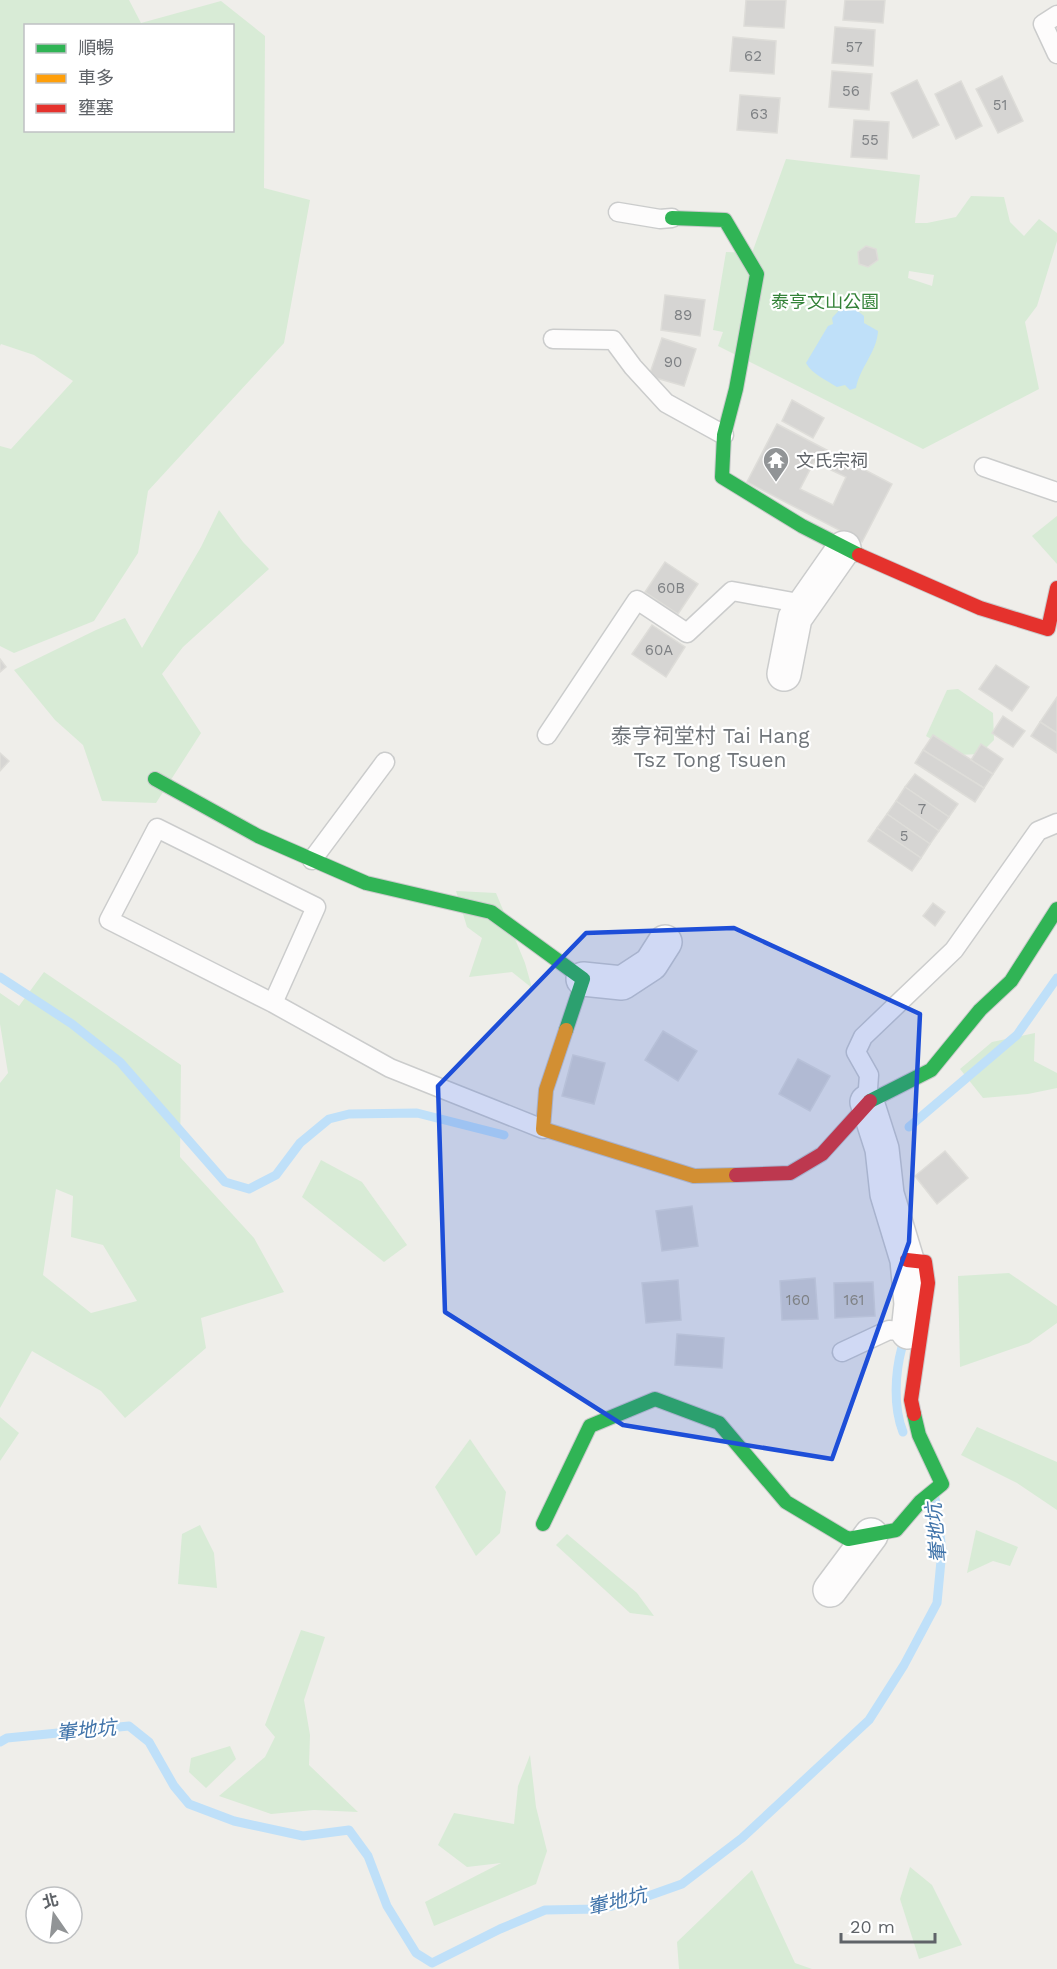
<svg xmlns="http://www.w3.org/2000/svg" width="1057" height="1969" font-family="'Work Sans','Noto Sans TC',sans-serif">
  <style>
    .green { fill: #d8ebd6; fill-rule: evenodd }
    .water { fill: #bfe0f9 }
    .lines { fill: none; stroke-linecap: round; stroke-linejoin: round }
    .stream { stroke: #bfe0f9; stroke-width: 9 }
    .building { fill: #d6d5d3; stroke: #deddd9; stroke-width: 1.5; fill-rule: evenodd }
    .lane-casing { stroke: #cbcccc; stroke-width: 21 }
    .street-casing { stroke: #cbcccc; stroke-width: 36 }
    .fast-casing { stroke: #cacacb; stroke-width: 16 }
    .slow-casing { stroke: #cacacb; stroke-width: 16 }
    .jam-casing { stroke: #cacacb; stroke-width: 16 }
    .lane { stroke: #fdfcfc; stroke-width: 18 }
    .street { stroke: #fdfcfc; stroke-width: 33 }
    .fast { stroke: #30b455; stroke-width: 14 }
    .slow { stroke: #ff9f0a; stroke-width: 14 }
    .jam { stroke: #e5322d; stroke-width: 14 }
    .marked { fill: #1d4ed8; fill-opacity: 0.2; stroke: #1d4ed8; stroke-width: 4.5; stroke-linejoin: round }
    .labels { text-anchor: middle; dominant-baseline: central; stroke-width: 4.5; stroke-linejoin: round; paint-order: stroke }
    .number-label { font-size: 15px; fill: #7e8184 }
    .park-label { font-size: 18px; fill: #348238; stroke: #fff }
    .poi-label { font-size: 18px; fill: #5f6368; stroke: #fff; text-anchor: start }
    .water-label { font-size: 20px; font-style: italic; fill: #4174aa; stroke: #fff }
    .quarter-label { font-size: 21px; fill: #70757a; stroke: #fff }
  </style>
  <rect width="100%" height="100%" fill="#efeeea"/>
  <g class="green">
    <path d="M0 0H129L141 23 221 1 265 36 264 188 310 200 284 343 148 491 138 553 94 621 14 653 0 646V446L11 449 73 381 34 355 1 344 0 346ZM26 26H232V130H26Z"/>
    <path d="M786 159 920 175 915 223H927L956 217 971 196 1004 197 1010 222 1024 236 1039 219 1057 233V241L1037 306 1025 322 1039 389 923 449 718 346 723 332 713 330 726 252 752 253ZM909 271 934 275 932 286 908 278Z"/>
    <path d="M219 510 243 542 269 569 183 647 162 674 201 733 156 803 102 801 83 745 55 720 14 670 96 630 125 618 142 648 201 547Z"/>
    <path d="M1057 516V564L1032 536Z"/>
    <path d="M958 689 993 713 994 740 980 754 958 755 926 736 947 690Z"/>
    <path d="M456 891 496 893 525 963 532 988 512 972 469 977 482 938 467 927Z"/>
    <path d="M44 972 181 1065 180 1157 254 1238 284 1292 201 1318 206 1348 125 1418 101 1391 32 1351 0 1408V1083L8 1073 0 1024V993L19 1006ZM56 1189 73 1196 71 1237 103 1245 137 1301 91 1313 43 1275Z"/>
    <path d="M1035 1033 1034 1061 1057 1073V1088L1028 1094 983 1098 960 1069 992 1042Z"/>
    <path d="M321 1160 362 1182 407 1245 384 1262 302 1197Z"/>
    <path d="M1009 1273 1057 1306V1323L1029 1343 960 1367 958 1276Z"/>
    <path d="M0 1417 19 1433 0 1461Z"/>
    <path d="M977 1427 1057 1462V1510L1017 1483 961 1455Z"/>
    <path d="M470 1439 506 1492 500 1533 476 1556 435 1487Z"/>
    <path d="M200 1525 214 1553 217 1588 178 1584 182 1534Z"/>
    <path d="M976 1530 1018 1547 1010 1566 993 1561 967 1573Z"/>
    <path d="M567 1534 637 1593 654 1616 630 1613 556 1545Z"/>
    <path d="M301 1630 325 1637 304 1700 310 1735 309 1765 358 1812 314 1810 271 1814 219 1796 265 1757 275 1737 265 1725Z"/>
    <path d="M230 1746 236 1759 206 1788 189 1772 191 1758Z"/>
    <path d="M530 1755 536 1807 547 1851 536 1884 434 1926 425 1902 501 1863 467 1867 438 1845 454 1813 514 1824 518 1786Z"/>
    <path d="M910 1867 932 1885 962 1945 919 1959 900 1899Z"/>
    <path d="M752 1870 795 1963 812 1969H679L677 1942Z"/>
  </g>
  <path class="water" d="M844 305H850L864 316V323L878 331C877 352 860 367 856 388L850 390 845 385 837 387C826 380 812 374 806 363L828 326 833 324 832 318Z"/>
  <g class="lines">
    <g class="stream">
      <path d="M0 977 72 1024 120 1062 225 1182 249 1189 276 1175 300 1143 329 1119 349 1114 417 1113 504 1135"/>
      <path d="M909 1127 1017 1035 1057 978"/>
      <path d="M902 1347C895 1373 893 1407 903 1432"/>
      <path d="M0 1742 7 1738 129 1726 149 1742 174 1786 189 1804 234 1821 303 1836 349 1830 368 1856 387 1906 416 1953 432 1963 500 1929 545 1910 598 1909 634 1901 682 1884 742 1838 869 1720 904 1665 937 1603 942 1550 935 1498"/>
    </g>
  </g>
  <g class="building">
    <path d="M746 0H786L784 28 744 26Z"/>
    <path d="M845 0H885L883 23 843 20Z"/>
    <path d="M835 27 875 30 873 66 832 63Z"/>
    <path d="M733 37 776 41 774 74 730 71Z"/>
    <path d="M832 71 872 74 869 110 829 107Z"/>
    <path d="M1002 76 1023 121 998 133 976 89Z"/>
    <path d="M917 80 939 125 913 138 891 93Z"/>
    <path d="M961 81 982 126 956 139 935 94Z"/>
    <path d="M740 95 780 98 777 133 737 130Z"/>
    <path d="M854 120 889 122 887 159 851 157Z"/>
    <path d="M866 246 876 249 878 260 868 267 859 264 858 252Z"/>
    <path d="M665 295 705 300 700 336 661 330Z"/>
    <path d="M662 338 696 349 684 386 649 376Z"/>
    <path d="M792 400 824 418 813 438 782 421Z"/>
    <path d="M777 424 892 484 862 542 747 482ZM814 462 846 477 833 505 800 489Z"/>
    <path d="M665 562 698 584 678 614 645 592Z"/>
    <path d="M652 625 685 647 666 677 632 654Z"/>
    <path d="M0 659 6 667 0 672Z"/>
    <path d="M996 665 1029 687 1012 711 979 689Z"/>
    <path d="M1057 697V733L1040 722Z"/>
    <path d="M1003 716 1025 731 1013 747 992 733Z"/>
    <path d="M1040 722 1057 733V753L1031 736Z"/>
    <path d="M933 735 993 774 984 788 923 750Z"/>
    <path d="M981 744 1003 759 993 774 971 760Z"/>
    <path d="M923 750 984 788 975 802 915 763Z"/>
    <path d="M0 753 9 761 0 771Z"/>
    <path d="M915 774 958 804 949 817 905 787Z"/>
    <path d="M905 787 949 817 939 831 896 801Z"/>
    <path d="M896 801 939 831 930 844 887 814Z"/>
    <path d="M887 814 930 844 921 858 877 828Z"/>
    <path d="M877 828 921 858 912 871 868 841Z"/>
    <path d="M933 903 945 912 935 926 923 916Z"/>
    <path d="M663 1031 697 1051 678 1081 645 1060Z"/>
    <path d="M573 1055 605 1063 594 1104 562 1096Z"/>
    <path d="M798 1059 830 1076 810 1111 779 1094Z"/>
    <path d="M945 1151 968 1178 937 1204 915 1176Z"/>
    <path d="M692 1206 698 1246 662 1251 656 1211Z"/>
    <path d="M815 1278 818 1319 782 1320 780 1281Z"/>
    <path d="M678 1280 681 1320 646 1323 642 1283Z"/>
    <path d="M873 1282 875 1316 835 1318 834 1283Z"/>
    <path d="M677 1334 724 1338 722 1368 675 1365Z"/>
  </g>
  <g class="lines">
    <g class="lane-casing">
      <g id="lane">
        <path d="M1057 15 1043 24 1057 54"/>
        <path d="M618 212 660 219 672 218"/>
        <path d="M553 339 613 340 633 367 666 403 724 435"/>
        <path d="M984 467 1057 492"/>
        <path d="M547 735 637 600 687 633 732 591 804 604"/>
        <path d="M312 860 385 762"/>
        <path d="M273 1003 316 907 157 828 109 920 273 1003 390 1068 543 1129"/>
        <path d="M867 1102 869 1075 856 1052 863 1037 954 950 1038 831 1057 823"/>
        <path d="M842 1352 889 1330 908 1332"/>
      </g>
    </g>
    <g class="street-casing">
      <g id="street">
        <path d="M784 674 795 618 844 548"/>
        <path d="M583 979 622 983 651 964 665 942"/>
        <path d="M867 1102 882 1149 887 1194 907 1260 911 1304 908 1332"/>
        <path d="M830 1590 871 1535"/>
      </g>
    </g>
    <g class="fast-casing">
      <g id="fast">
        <path d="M672 218 725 220 757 274 736 389 724 435 722 477 802 526 859 555"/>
        <path d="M155 779 258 836 366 883 491 912 583 979 566 1030"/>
        <path d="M870 1101 931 1070 980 1010 1011 981 1057 909"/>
        <path d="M543 1524 590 1426 655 1399 719 1423 786 1502 848 1539 896 1530 920 1502 942 1484 919 1435 914 1414"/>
      </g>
    </g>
    <g class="slow-casing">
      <path id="slow" d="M566 1030 546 1090 543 1129 694 1176 736 1175"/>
    </g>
    <g class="jam-casing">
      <g id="jam">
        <path d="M859 555 980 608 1048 629 1057 588"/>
        <path d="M736 1175 790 1173 822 1154 870 1101"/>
        <path d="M907 1260 925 1262 928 1283 911 1400 914 1414"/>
      </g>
    </g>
    <use href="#lane" class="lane"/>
    <use href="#street" class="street"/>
    <use href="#fast" class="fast"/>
    <use href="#slow" class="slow"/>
    <use href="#jam" class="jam"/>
  </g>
  <path class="marked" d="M734 928 920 1014 909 1242 832 1459 623 1425 445 1312 438 1086 586 933Z"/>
  <defs>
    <g id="temple-pin" transform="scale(1.35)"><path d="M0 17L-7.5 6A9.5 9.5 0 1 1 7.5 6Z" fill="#919496" stroke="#fff"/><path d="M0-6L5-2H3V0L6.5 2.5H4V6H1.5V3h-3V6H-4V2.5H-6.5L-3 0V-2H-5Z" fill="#fff"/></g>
  </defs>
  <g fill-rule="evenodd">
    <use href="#temple-pin" x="776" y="460"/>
  </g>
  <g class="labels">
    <g class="number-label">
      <text x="854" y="47">57</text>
      <text x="753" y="56">62</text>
      <text x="851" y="91">56</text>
      <text x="1000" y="105">51</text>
      <text x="759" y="114">63</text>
      <text x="870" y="140">55</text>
      <text x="683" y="315">89</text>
      <text x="673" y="362">90</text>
      <text x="671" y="588">60B</text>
      <text x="659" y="650">60A</text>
      <text x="922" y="809">7</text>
      <text x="904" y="836">5</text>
      <text x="798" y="1300">160</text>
      <text x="854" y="1300">161</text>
    </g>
    <g class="park-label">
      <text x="825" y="301">泰亨文山公園</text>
    </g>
    <g class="poi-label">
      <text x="796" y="460">文氏宗祠</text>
    </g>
    <g class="water-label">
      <text transform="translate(936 1533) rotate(-95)">輋地坑</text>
      <text transform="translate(86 1730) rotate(-6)">輋地坑</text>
      <text transform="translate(617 1901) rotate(-13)">輋地坑</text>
    </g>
    <g class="quarter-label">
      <text x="710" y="735">泰亨祠堂村 Tai Hang<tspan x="710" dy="24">Tsz Tong Tsuen</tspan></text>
    </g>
  </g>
  <rect x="24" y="24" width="210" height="108" fill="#ffffff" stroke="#bfc1c3" stroke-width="1.5"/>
  <rect x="36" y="44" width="30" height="9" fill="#30b455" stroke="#bfc1c3" stroke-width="1.5"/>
  <text x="78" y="54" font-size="18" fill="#5f6368">順暢</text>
  <rect x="36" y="74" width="30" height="9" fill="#ff9f0a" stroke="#bfc1c3" stroke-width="1.5"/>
  <text x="78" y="84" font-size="18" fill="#5f6368">車多</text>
  <rect x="36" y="104" width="30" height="9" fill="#e5322d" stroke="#bfc1c3" stroke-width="1.5"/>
  <text x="78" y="114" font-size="18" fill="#5f6368">壅塞</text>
  <g transform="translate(54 1915) rotate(346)"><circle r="28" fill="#ffffff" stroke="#bfc1c3" stroke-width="1.5"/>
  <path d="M0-4.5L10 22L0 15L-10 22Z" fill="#919496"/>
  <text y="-9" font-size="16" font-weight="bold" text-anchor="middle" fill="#5f6368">北</text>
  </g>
  <path d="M841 1933v9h94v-9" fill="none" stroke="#5f6368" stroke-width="3"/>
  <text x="850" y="1933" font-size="18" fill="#5f6368" stroke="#ffffff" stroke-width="4.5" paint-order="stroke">20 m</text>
</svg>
